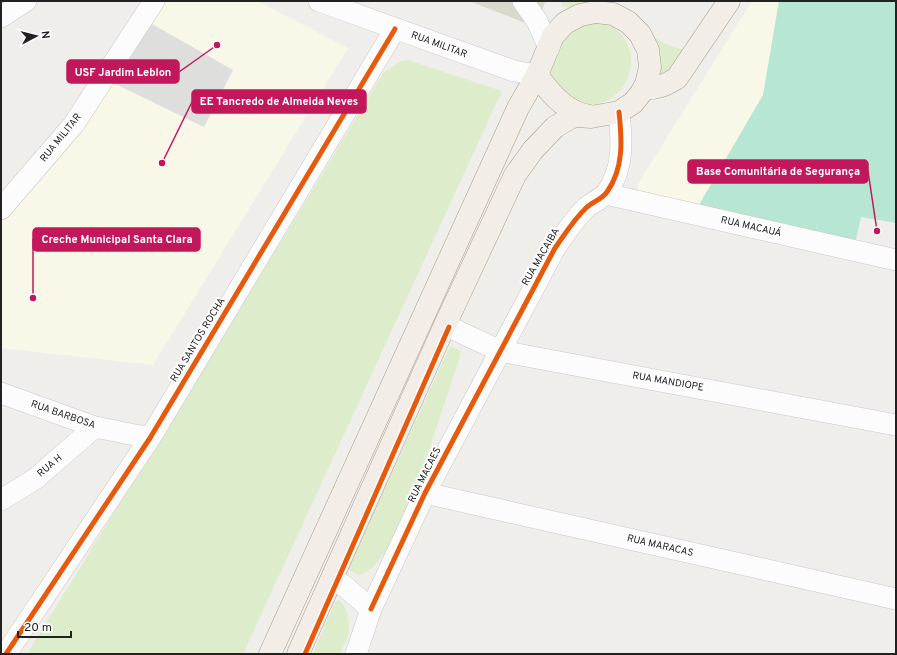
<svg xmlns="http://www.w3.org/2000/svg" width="897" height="655" font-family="Overpass,sans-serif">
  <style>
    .education { fill: #f8f7e8 }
    .religious { fill: #dededc }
    .construction { fill: #d9d9cd }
    .grass { fill: #ddeccb }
    .pitch { fill: #b7e6d2 }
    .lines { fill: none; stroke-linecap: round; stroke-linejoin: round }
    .minor-casing { stroke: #c9c8c7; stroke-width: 22 }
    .primary-casing { stroke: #a79c86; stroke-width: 23 }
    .minor { stroke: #fdfcfc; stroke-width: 21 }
    .primary { stroke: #f3ede7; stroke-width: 22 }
    .cycleway-casing { stroke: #fff; stroke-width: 8 }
    .cycleway { stroke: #e8590c; stroke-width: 5 }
    .labels { text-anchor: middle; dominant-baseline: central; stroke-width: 4; stroke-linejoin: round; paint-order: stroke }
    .street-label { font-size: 10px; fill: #222; stroke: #fff }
    .leader { fill: none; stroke: #c2185b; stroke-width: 1.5 }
    .callout-dot { fill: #c2185b; stroke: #fff; stroke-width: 1.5 }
    .callout { fill: #c2185b; stroke: #c2185b; stroke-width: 1.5 }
    .callout-label { font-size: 11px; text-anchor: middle; font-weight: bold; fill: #fff }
  </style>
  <rect width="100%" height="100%" fill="#f0eeeb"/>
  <g class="education">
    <path d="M156 1H257L348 48 153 365 1 348V220L19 199 105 79 233 70 145 20Z"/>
    <path d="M752 1H779L763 95 696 210 640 196 638 190V184Z"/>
  </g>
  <path class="religious" d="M145 20 233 70 204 127 105 79Z"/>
  <path class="construction" d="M469 1H544L545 2 536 27Z"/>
  <g class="grass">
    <path d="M561 1H594L592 4 568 8 562 6Z"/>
    <path d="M603 21C607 24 613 25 616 29 654 63 614 122 572 99 568 97 564 92 561 89 555 83 547 75 548 65 549 58 560 36 563 28Z"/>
    <path d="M651 35C662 42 671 48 685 49L664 78H660Z"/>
    <path d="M408 60 502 91 243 654H27L320 178 383 73 401 61Z"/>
    <path d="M450 346 461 351 457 366 417 485 386 552 372 568 364 573 358 575 348 569Z"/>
    <path d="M339 600C348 607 351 626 348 636 346 642 342 648 340 654H313L335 602Z"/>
  </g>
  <path class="pitch" d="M779 1H896V223L861 217 855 244 696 210 763 95Z"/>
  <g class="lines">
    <g class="minor-casing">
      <g id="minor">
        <path d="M319 1 514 71 537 75"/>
        <path d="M523 1 537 21 549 48"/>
        <path d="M1 17 26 1"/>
        <path d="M606 194 896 260"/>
        <path d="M1 209 74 124 154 1"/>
        <path d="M445 325 500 351 896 425"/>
        <path d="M1 393 95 427 150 438"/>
        <path d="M425 493 896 599"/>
        <path d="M1 500 35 479 95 427"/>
        <path d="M332 579 343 585 371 609 356 654"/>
        <path d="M371 609 425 493 555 248C565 234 574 219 587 207 593 202 602 199 607 192 624 168 622 140 619 112"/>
        <path d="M6 654 150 438 395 29"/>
      </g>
    </g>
    <g class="primary-casing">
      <g id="primary">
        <path d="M537 75C547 89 559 104 574 111 579 114 585 115 590 116"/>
        <path d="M644 88C657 89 666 85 677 78L729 1"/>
        <path d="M270 654 518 108 537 75 553 36 565 23 580 15 596 12 613 14 628 22 640 34 648 50 650 67 646 84 641 93 633 103 619 112 591 117 577 116 570 118 555 127 533 150 515 175 445 325 298 654"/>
      </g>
    </g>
    <use href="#minor" class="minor"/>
    <use href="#primary" class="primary"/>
    <g class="cycleway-casing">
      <g id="cycleway">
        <path d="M371 609 425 493 555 248C565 234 574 219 587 207 593 202 602 199 607 192 624 168 622 140 619 112"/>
        <path d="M6 654 150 438 395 29"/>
        <path d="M305 654 449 327"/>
      </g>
    </g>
    <use href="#cycleway" class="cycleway"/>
  </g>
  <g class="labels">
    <g class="street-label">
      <text transform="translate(439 45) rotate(20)">RUA MILITAR</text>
      <text transform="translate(61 138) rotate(-51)">RUA MILITAR</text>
      <text transform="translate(751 227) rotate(13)">RUA MACAUÁ</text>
      <text transform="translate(541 257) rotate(-60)">RUA MACAIBA</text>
      <text transform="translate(198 340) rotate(-59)">RUA SANTOS ROCHA</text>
      <text transform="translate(668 382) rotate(10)">RUA MANDIOPE</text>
      <text transform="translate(63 415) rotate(19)">RUA BARBOSA</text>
      <text transform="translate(50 466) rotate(-40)">RUA H</text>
      <text transform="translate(425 475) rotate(-63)">RUA MACAES</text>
      <text transform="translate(660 546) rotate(13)">RUA MARACAS</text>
    </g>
  </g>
  <path class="leader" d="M217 45L179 72M162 163L192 102M877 231L868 171M33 298L33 239"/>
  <g class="callout-dot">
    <circle cx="217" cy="45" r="4"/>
    <circle cx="162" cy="163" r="4"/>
    <circle cx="877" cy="231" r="4"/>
    <circle cx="33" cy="298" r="4"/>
  </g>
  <g class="callout">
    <rect x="67" y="60" width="112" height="23" rx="4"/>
    <rect x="192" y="90" width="174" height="23" rx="4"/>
    <rect x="688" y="160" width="180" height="23" rx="4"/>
    <rect x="33" y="228" width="167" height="23" rx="4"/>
  </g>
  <g class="callout-label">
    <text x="123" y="76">USF Jardim Leblon</text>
    <text x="279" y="105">EE Tancredo de Almeida Neves</text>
    <text x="778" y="175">Base Comunitária de Segurança</text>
    <text x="117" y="243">Creche Municipal Santa Clara</text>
  </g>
  <rect width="897" height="655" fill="none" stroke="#222222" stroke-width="4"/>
  <g transform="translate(36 36) rotate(83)" stroke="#ffffff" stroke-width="3" paint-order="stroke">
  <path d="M0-3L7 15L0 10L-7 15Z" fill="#222222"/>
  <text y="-6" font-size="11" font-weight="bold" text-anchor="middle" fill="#222222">N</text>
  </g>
  <path d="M18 631v6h53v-6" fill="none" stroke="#222222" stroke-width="2"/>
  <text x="24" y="631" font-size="12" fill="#222222" stroke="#ffffff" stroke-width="3" paint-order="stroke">20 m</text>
</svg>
